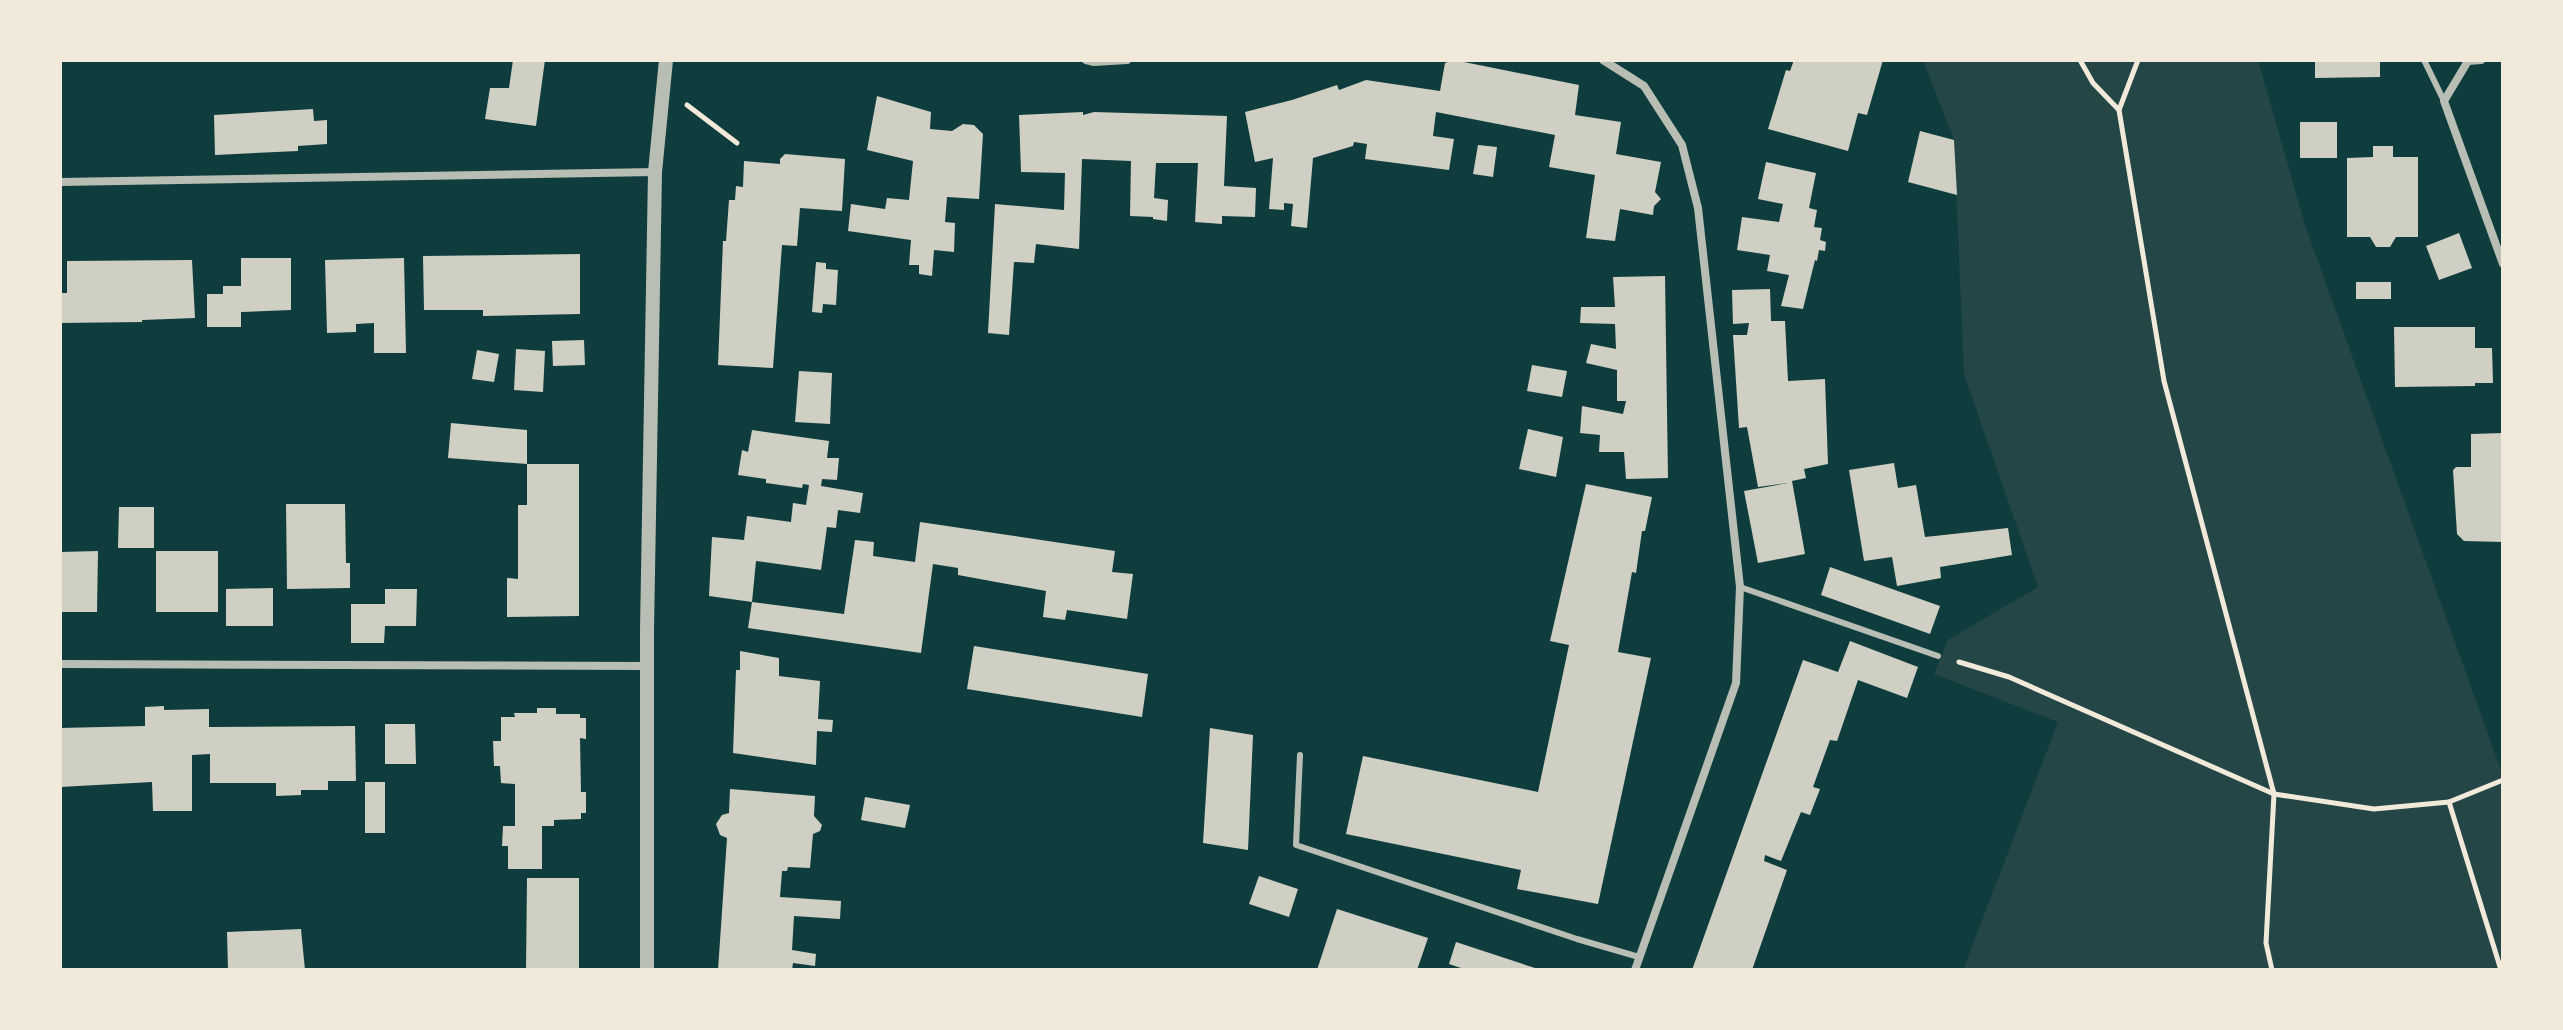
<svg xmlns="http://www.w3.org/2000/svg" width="2563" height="1030" font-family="'Fira Sans Condensed',sans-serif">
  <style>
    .green { fill: #244646 }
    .building { fill: #cfcfc3 }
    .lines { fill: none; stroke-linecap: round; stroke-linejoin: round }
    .path { stroke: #f1e9da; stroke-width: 5 }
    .service { stroke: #b8beb3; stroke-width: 6 }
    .minor { stroke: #b8beb3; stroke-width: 8 }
    .tertiary { stroke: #b8beb3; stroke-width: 14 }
  </style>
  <rect width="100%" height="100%" fill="#0f3d3e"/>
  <path class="green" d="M1923 60H2258L2305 225 2503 776V970H1963L2058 722 1934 674 1948 640 2038 587 1964 374 1954 140Z"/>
  <g class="building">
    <path d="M513 60H545L536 126 485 119 490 88H509Z"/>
    <path d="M1454 60 1579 85 1575 115 1621 122 1616 154 1661 162 1655 192 1661 199 1654 206 1653 215 1620 209 1615 241 1586 238 1595 175 1549 167 1555 135 1436 112 1433 136 1454 139 1449 170 1365 159 1367 144 1354 142 1353 146 1313 158 1307 228 1291 226 1293 204 1284 203V210L1269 209 1273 158 1255 162 1245 112 1292 100 1337 85 1339 90 1366 80 1440 91 1445 63Z"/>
    <path d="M1794 60H1883L1867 115 1858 113 1848 151 1768 129 1786 70 1790 71Z"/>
    <path d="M2315 60H2380V77L2315 78Z"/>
    <path d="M877 96 931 112 930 129 952 131 963 124 974 125 983 134 979 199 947 197 945 222 955 223 954 252 934 250 932 276 919 274V265H909L911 240 848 231 851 204 885 209 887 198 909 200 913 161 867 150Z"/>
    <path d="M313 109 314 121 327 120V144L298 146V151L215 155 214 115Z"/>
    <path d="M1083 112V115L1094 112 1227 116 1224 186 1256 188 1255 217 1222 216V224L1195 222 1198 163H1156L1154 198 1168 200 1167 221 1153 219V217L1130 216 1131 161 1082 159 1079 249 1036 244 1034 263 1014 262 1009 335 988 333 995 204 1064 210 1065 173 1021 172 1019 115Z"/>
    <rect x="2300" y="122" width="37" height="36"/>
    <path d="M1920 131 1954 140 1957 195 1908 182Z"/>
    <path d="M1478 145 1497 147 1493 177 1473 174Z"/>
    <path d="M2373 146H2393V157H2418V237H2396L2390 247H2376L2370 237H2347V158L2373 157Z"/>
    <path d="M785 154 845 159 842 211 800 208 797 246 782 245 773 368 718 365 723 241H726L729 200H735L736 186 743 187 744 161 780 164V159Z"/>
    <path d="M1766 162 1816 173 1809 208 1817 210 1814 227 1822 228 1820 240 1826 242 1825 251 1819 250 1817 261 1815 260 1803 309 1781 306 1789 275 1767 271 1770 255 1737 250 1742 217 1779 222 1783 204 1758 199Z"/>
    <path d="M2459 233 2472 268 2439 280 2426 246Z"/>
    <path d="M580 254V314L483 316V310H424L423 256Z"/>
    <path d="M241 258H291V310L241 312V327H207V294H223V286H241Z"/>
    <path d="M404 258 406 353H374V323L356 324V332L327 333 325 260Z"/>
    <path d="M192 260 195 318 142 320V322L60 323V293H67V261Z"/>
    <path d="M816 262 826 263V269L838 270 836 305 823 304 822 313 812 312Z"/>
    <path d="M1665 276 1668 478 1626 479 1624 452H1599L1600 435 1580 433 1582 406 1623 414 1626 401H1617V370L1586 363 1591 344 1616 349 1615 324 1580 323 1581 307H1615L1613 277Z"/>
    <rect x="2356" y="282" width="35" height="17"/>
    <path d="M1770 289 1771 321H1785L1788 381 1825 379 1828 464 1804 469 1806 478 1792 481 1805 554 1758 563 1744 491 1788 483 1758 487 1747 427 1739 428 1733 335H1747L1749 323 1733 324 1732 290Z"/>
    <path d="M2394 327H2475V348H2492L2493 383H2475V386L2395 387Z"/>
    <path d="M584 340 585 365 553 366 552 341Z"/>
    <path d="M516 349 545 351 543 392 514 390Z"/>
    <path d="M477 350 499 354 494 382 472 379Z"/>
    <path d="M1532 365 1567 371 1562 397 1527 391Z"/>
    <path d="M799 371 832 373 830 424 795 422Z"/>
    <path d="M451 423 527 430V464H579V616L507 617V578L518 579V505H527V464L448 458Z"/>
    <path d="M1528 429 1563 437 1556 477 1519 469Z"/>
    <path d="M752 430 829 441 827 458H839L837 480 822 479 821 486 863 493 860 513 838 510 836 528 827 527 821 570 756 561 752 602 709 596 712 537 744 540 747 516 791 522 793 503 806 505 809 485 803 484 802 488 766 483V479L738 475 742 450 748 452Z"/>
    <path d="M2503 433V542L2464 541 2457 534 2453 470 2456 467H2471V434Z"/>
    <path d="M1894 463 1898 488 1916 485 1925 537 2008 528 2012 555 1940 567 1941 578 1897 586 1892 557 1864 561 1849 470Z"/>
    <path d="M1586 484 1652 497 1645 531H1642L1636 573 1632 572 1618 652 1651 658 1598 904 1517 889 1521 870 1346 834 1363 756 1538 792 1569 645 1550 641Z"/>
    <path d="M286 504H345L346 563H350V588L287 589Z"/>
    <path d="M119 507H154V548H118Z"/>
    <path d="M920 522 1115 551 1112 572 1133 574 1127 619 1067 610 1065 620 1043 617 1046 591 958 575V568L933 564 921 653 748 628 752 602 844 614 855 540 874 542 873 556 915 562Z"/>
    <path d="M98 551 97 612H60V552Z"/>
    <rect x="156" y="551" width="62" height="61"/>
    <path d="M1830 567 1940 606 1930 634 1821 595Z"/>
    <path d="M273 588V626H226V589Z"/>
    <path d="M385 589H417L416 626H385L384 643H351V604H385Z"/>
    <path d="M1850 641 1918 667 1907 698 1858 680 1837 741 1830 740 1813 787 1820 789 1810 815 1801 812 1781 861 1765 855 1764 861 1787 870 1752 970H1692L1803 660 1838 672Z"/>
    <path d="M974 646 1148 674 1142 717 967 689Z"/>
    <path d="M740 651 779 658V676L820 681 818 719 833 720 832 732 817 731 816 765 733 753 736 670H740Z"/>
    <path d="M164 706V710L209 709V727L355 726 356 781H328V790H301V795L276 796V783H210V754L192 755V811H153L152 782 60 787V728L145 726V707Z"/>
    <path d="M537 708H556V714H580V718H586V739L580 738 581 792H586V813H581V819L554 820V826H542V869H508V846H502L503 826H515V784L501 783 500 766H494L493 741H501V717H515L514 713H537Z"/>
    <path d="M385 724H415L416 764H385Z"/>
    <path d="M1210 728 1253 735 1248 850 1203 843Z"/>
    <rect x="365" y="782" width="20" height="51"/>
    <path d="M730 789 815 796 814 816 822 825 820 831 813 834 810 868 788 867 787 871H782L780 897 841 901 840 919 794 916 792 950 816 954 815 966 793 963 792 970H718L727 838 720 835 716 824 722 815 729 813Z"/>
    <path d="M865 797 910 805 905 828 861 820Z"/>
    <path d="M1259 876 1298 889 1289 917 1249 904Z"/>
    <path d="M527 878H579V970H526Z"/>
    <path d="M1337 909 1428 938 1417 970H1317Z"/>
    <path d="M301 929 305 970H228L227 932Z"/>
    <path d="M1456 942 1538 969V970H1467L1449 964Z"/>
  </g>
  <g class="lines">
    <g class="path">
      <path d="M2080 60 2093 83 2119 110"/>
      <path d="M2138 60 2119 110 2164 381 2274 794 2266 943 2272 970"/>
      <path d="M687 105 737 143"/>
      <path d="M1959 662 2009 677 2274 794 2374 809 2449 802 2503 780"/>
      <path d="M2449 802 2501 970"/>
    </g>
    <g class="service">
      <path d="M2424 60 2444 101"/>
      <path d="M1740 587 1938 656"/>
      <path d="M1300 755 1296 845 1577 939 1639 957"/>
    </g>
    <g class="minor">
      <path d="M1086 60 1094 62 1127 60"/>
      <path d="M1603 60 1644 86 1682 145 1698 208 1740 587 1736 683 1635 970"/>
      <path d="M2481 60 2468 61 2444 101 2503 264"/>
      <path d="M60 182 655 172"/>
      <path d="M60 664 647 666"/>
    </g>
    <path class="tertiary" d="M647 970V630L655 172 666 60"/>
  </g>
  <rect width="2563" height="1030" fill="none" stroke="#f1e9da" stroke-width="124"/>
</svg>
